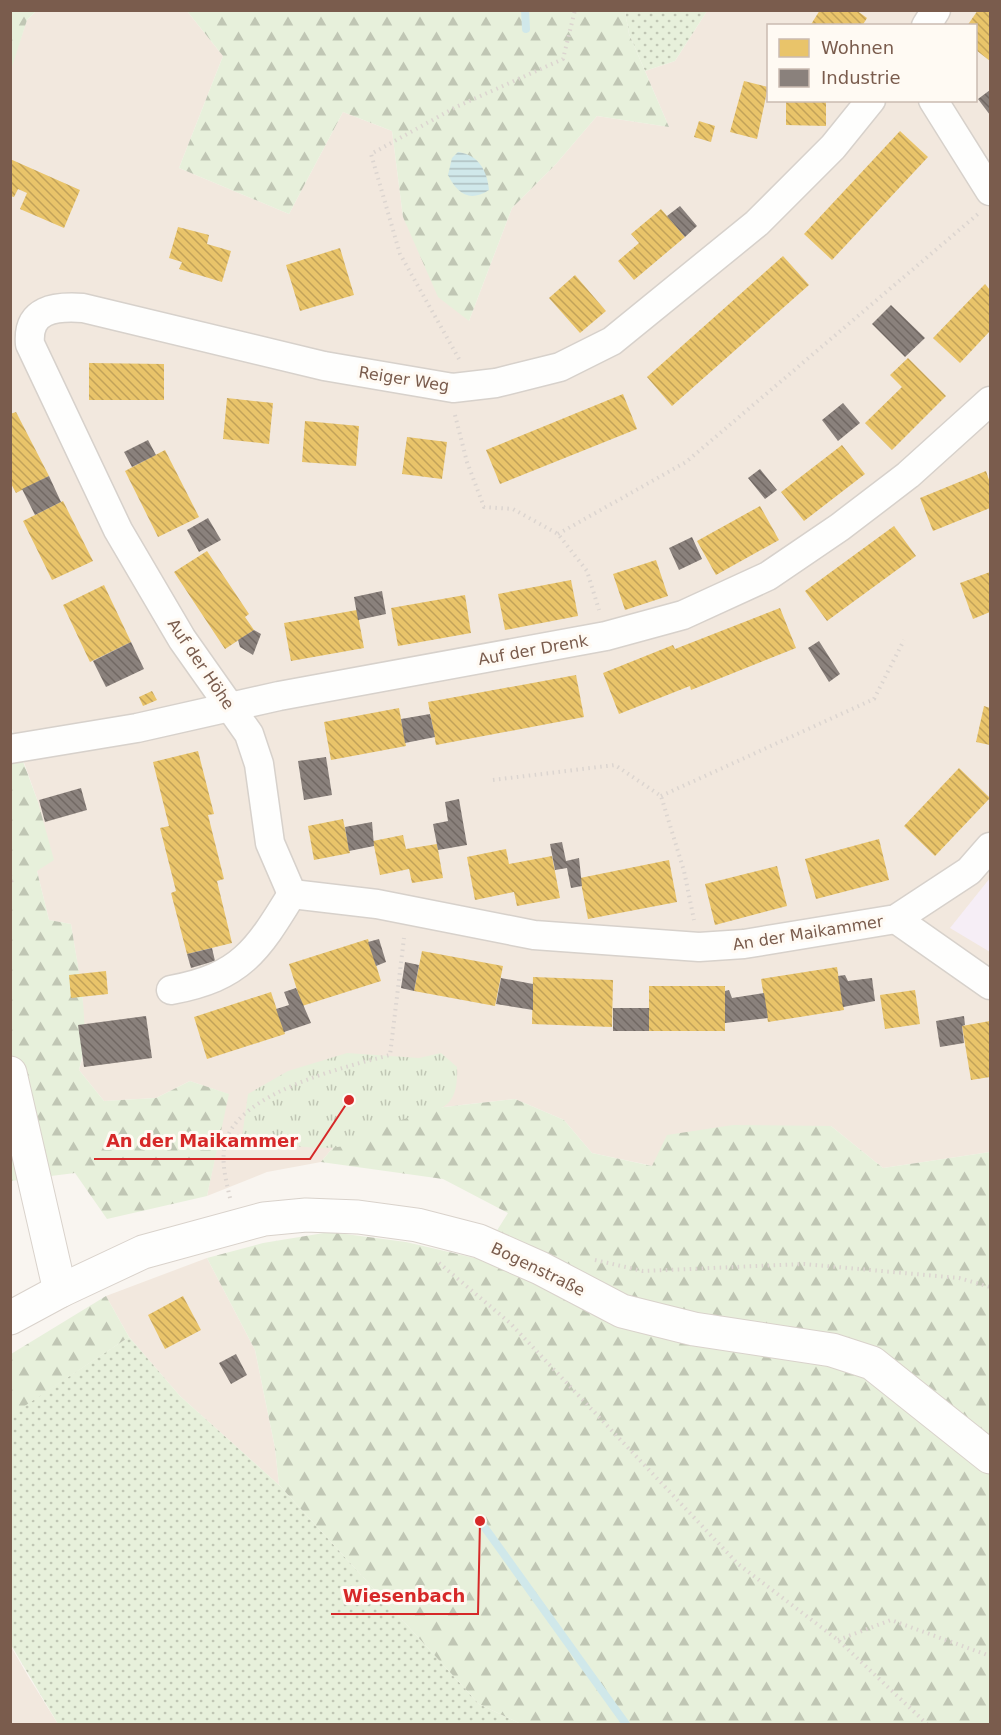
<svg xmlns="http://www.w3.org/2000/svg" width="1001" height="1735" font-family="'DejaVu Sans',sans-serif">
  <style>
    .residential { fill: #f2e8de; fill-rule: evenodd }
    .education { fill: #f6eef6 }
    .grass { fill: url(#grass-dots) }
    .forest { fill: url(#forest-firs) }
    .park { fill: url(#park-tufts) }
    .water { fill: url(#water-rules) }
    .homes { fill: url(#homes-back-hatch) }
    .industry { fill: url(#industry-back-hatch) }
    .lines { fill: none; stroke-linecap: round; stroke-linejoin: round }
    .stream { stroke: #d0e8ea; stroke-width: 8 }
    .street-casing { stroke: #d7d1cb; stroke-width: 31 }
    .secondary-casing { stroke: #d9d2cb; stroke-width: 35 }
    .path { stroke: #dcd5d0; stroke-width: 4; stroke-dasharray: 1.5 4.5; stroke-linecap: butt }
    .street { stroke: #fefefd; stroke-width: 28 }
    .secondary { stroke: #fefefd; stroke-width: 33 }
    .labels { text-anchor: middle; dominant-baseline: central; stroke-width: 6; stroke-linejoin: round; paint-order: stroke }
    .street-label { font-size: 16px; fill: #7a5c4d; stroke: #fffaf3 }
    .leader { fill: none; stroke: #d62828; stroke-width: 2 }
    .callout-dot { fill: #d62828; stroke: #fffaf3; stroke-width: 2 }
    .callout-label { font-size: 18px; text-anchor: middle; font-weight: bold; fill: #d62828; stroke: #fffaf3; stroke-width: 6; stroke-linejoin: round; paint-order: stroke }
  </style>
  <defs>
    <pattern id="grass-dots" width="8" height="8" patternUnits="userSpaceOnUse" patternTransform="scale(1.5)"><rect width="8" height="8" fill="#e7f0db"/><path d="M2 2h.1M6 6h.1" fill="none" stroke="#c0c6b4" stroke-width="1.8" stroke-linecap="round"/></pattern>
    <pattern id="forest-firs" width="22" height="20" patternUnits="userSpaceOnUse" patternTransform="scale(1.5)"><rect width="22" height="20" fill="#e7f0db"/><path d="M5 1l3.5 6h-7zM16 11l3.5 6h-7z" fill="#c0c6b4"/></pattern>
    <pattern id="park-tufts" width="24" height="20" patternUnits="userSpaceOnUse" patternTransform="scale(1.5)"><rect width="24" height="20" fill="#e7f0db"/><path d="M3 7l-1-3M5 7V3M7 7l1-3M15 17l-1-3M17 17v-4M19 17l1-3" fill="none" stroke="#c0c6b4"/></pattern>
    <pattern id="water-rules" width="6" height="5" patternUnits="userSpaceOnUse" patternTransform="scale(1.5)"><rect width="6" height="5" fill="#d0e8ea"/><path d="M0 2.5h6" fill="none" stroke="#aebfc0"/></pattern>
    <pattern id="homes-back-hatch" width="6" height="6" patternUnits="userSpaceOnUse" patternTransform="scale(1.5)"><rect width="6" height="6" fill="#e9c46a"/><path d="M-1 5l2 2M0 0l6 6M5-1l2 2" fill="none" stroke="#c2a259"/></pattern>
    <pattern id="industry-back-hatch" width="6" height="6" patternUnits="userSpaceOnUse" patternTransform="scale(1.5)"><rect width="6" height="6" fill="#8a817c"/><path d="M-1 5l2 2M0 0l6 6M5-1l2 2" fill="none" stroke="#716863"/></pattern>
  </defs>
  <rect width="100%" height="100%" fill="#f9f5f0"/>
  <g class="residential">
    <path d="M36 11H187L223 56 179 168 289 214 343 112 392 131 403 217 469 321 512 208 556 164 597 116 669 127 645 71 675 61 707 11H990V1152L883 1168 831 1126 653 1166 592 1153 564 1120 515 1099 426 1109 339 1140 321 1162 267 1172 207 1196 228 1094 190 1081 156 1098 104 1101 79 1070 85 1049 82 992 71 924 49 920 37 871 38 802 11 726 10 70 27 20ZM768 26H976V100H768Z"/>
    <path d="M207 1258 255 1350 275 1448 279 1485 180 1396 129 1337 106 1296Z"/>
    <path d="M10 1645 28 1676 58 1724H11Z"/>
  </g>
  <path class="education" d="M990 878V952L950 928Z"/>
  <g class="grass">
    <path d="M625 11H707L675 61 645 71 629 34Z"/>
    <path d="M129 1337 180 1396 279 1485 479 1704 521 1724H58L11 1645 10 1415Z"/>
  </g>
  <g class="forest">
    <path d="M11 10 36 11 27 20 11 70Z"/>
    <path d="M187 11H625L629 34 669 127 597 116 556 164 512 208 469 321 438 297 403 217 392 131 343 112 289 214 179 168 223 56Z"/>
    <path d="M10 726 38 802 54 860 37 871 49 920 71 924C78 971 92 1024 79 1070L104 1101 156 1098 190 1081 229 1094 207 1196 107 1219 75 1173 11 1181Z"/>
    <path d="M515 1099 564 1120 592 1153 652 1166 667 1135 733 1125 831 1126 883 1168 990 1152V1724H521L479 1704 279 1485 275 1448 255 1350 207 1258 263 1243 330 1232 406 1242 479 1259 508 1213 443 1179 321 1162 339 1140 427 1109Z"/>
    <path d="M106 1296 129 1337 11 1415V1354Z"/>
  </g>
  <path class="park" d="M347 1053 419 1058 441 1053 457 1067C459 1116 435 1108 398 1121 380 1128 364 1141 344 1146 316 1152 270 1142 242 1137L248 1094 288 1071Z"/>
  <path class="water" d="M458 152C479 155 487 171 489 190 469 203 457 193 448 175L452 158Z"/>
  <g class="homes">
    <path d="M820 10H856L867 18 862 26H810Z"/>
    <path d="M978 10H990V61L976 50V26H967Z"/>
    <path d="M744 81 768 87 757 139 730 132Z"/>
    <path d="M786 100H826V126L786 125Z"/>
    <path d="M699 121 715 126 711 142 694 137Z"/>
    <path d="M900 131 928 157 832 260 804 234Z"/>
    <path d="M10 159 80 190 64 228 20 209 27 193 18 189 14 197 10 196Z"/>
    <path d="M661 209 685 237 634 280 618 261 639 243 631 234Z"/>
    <path d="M178 227 209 235 207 244 231 251 222 282 179 269 182 262 169 258Z"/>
    <path d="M340 248 354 295 300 311 286 265Z"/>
    <path d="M783 256 809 285 672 406 647 377Z"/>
    <path d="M575 275 606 311 580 333 549 298Z"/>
    <path d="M985 284 990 290V331L960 363 933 338Z"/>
    <path d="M908 358 946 396 892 450 865 423 902 387 890 375Z"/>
    <path d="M89 363 164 364V400H89Z"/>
    <path d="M623 394 637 429 500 484 486 450Z"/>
    <path d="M227 398 273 403 269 444 223 439Z"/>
    <path d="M16 412 49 476 16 493 10 482V414Z"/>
    <path d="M305 421 359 426 356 466 302 462Z"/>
    <path d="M407 437 447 442 442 479 402 474Z"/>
    <path d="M842 445 865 474 804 521 781 492Z"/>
    <path d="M165 450 199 517 158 537 125 471Z"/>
    <path d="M986 471 990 483V508L933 531 920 498Z"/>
    <path d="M63 501 93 561 52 580 23 521Z"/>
    <path d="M760 506 779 540 716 575 697 541Z"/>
    <path d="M894 526 916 556 827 621 805 591Z"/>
    <path d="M207 551 249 614 245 617 254 630 225 649 174 572Z"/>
    <path d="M656 560 668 596 625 610 613 574Z"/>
    <path d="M990 572V612L973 619 960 583Z"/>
    <path d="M571 580 578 616 505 630 498 594Z"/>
    <path d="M104 585 131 642 90 662 63 605Z"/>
    <path d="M465 595 471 633 398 646 391 608Z"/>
    <path d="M780 608 796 648 691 690 690 686 619 714 603 673 673 645 675 649Z"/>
    <path d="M357 610 364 648 291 661 284 623Z"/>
    <path d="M576 675 584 717 436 745 428 702Z"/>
    <path d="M152 691 157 700 143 706 139 697Z"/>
    <path d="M984 706 990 708V745L976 742Z"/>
    <path d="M399 708 406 746 331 760 324 722Z"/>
    <path d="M198 751 214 814 208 815 224 879 217 881 232 943 187 954 171 893 176 891 160 828 169 826 153 762Z"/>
    <path d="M959 768 990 798 935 856 904 826Z"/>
    <path d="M343 819 350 853 314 860 308 826Z"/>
    <path d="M403 835 406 849 437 844 443 878 412 883 409 869 380 875 373 841Z"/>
    <path d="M879 839 889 880 816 899 805 859Z"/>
    <path d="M506 849 509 864 552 856 560 898 517 906 514 892 475 900 467 857Z"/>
    <path d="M669 860 677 902 588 919 580 878Z"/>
    <path d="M777 866 787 906 715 925 705 884Z"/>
    <path d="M368 939 381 981 302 1006 289 964Z"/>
    <path d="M422 951 503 966 495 1006 414 991Z"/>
    <path d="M837 967 844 1010 768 1022 761 979Z"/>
    <path d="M106 971 108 994 71 998 69 975Z"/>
    <path d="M533 977 613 980 612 1027 532 1024Z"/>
    <rect x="649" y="986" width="76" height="45"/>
    <path d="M915 990 920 1024 885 1029 880 995Z"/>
    <path d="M271 992 285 1034 207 1059 194 1017Z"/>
    <path d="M990 1021V1077L971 1080 962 1026Z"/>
    <path d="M183 1296 201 1330 165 1349 148 1315Z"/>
  </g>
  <g class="industry">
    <path d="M990 90V115L978 99Z"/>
    <path d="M680 206 697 226 685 237 667 216Z"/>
    <path d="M891 305 925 338 905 357 872 324Z"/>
    <path d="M843 403 860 423 838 441 822 420Z"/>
    <path d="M148 440 156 455 132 467 124 452Z"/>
    <path d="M760 469 777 490 765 499 748 478Z"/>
    <path d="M49 476 61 502 35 515 22 489Z"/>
    <path d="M208 518 221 540 199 552 187 530Z"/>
    <path d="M692 537 702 559 679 570 669 548Z"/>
    <path d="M382 591 386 614 358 620 354 597Z"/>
    <path d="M254 630 261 634 253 655 240 647 238 640Z"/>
    <path d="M819 641 840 674 829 682 808 648Z"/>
    <path d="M131 642 144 669 106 687 93 661Z"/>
    <path d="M430 714 435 737 405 743 401 719Z"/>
    <path d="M326 757 332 795 304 800 298 761Z"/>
    <path d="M81 788 87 810 45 822 39 800Z"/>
    <path d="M459 799 467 845 438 850 433 824 448 821 445 802Z"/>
    <path d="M372 822 374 846 349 851 345 827Z"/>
    <path d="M562 842 566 861 579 858 582 886 571 888 567 868 555 870 550 844Z"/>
    <path d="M379 939 386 962 376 966 368 942Z"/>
    <path d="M212 948 215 961 191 968 187 954Z"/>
    <path d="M405 962 419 965 414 991 401 988Z"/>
    <path d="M845 975 848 981 872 978 875 1001 843 1007 838 976Z"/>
    <path d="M501 978 533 984V1010L496 1004Z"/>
    <path d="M296 988 311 1023 284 1032 276 1009 289 1005 284 992Z"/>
    <path d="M729 990 732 998 764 993 768 1018 725 1023V991Z"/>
    <rect x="613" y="1008" width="36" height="23"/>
    <path d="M146 1016 152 1058 84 1067 78 1025Z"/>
    <path d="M964 1016 965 1025 962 1026 964 1043 940 1047 936 1021Z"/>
    <path d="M236 1354 247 1375 231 1384 219 1363Z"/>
  </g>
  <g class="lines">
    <g class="stream">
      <path d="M525 10 526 29"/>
      <path d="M480 1521 626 1724"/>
    </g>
    <g class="street-casing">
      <g id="street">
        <path d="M926 26 936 10"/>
        <path d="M933 100 990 191"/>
        <path d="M10 749 137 728 279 696 606 636 683 615 768 576 840 527 908 475 990 401"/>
        <path d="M292 894 270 843 259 764 249 734 182 639 118 530 30 344C27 309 55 306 83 308L324 366 453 388 496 383 560 367 612 341 757 223 833 147 871 100"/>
        <path d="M292 894 377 904 534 935 699 947 744 944 896 919 969 871 990 847"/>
        <path d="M896 919 990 985"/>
        <path d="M171 990C241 977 257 951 292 894"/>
      </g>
    </g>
    <g class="secondary-casing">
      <g id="secondary">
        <path d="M10 1073 60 1291"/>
        <path d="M10 1318 60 1291 143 1252 264 1219 306 1215 358 1217 417 1225 479 1241 540 1268 622 1311 694 1329 832 1350 872 1363 990 1457"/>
      </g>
    </g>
    <g class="path">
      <path d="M459 359 400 254 371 154 456 107 563 59 575 10"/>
      <path d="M455 415 467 462 484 507 513 509 558 534 587 571 599 610"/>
      <path d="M558 534 686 462 978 214"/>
      <path d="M493 780 615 765 661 796 684 871 694 920"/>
      <path d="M661 796 874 699 904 640"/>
      <path d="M10 875 12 884"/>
      <path d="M230 1198C226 1180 221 1163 225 1144 237 1092 345 1067 390 1055L404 938"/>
      <path d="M595 1260 643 1271 804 1264 959 1278 990 1287"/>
      <path d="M439 1263 510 1323 738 1564 838 1640 927 1724"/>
      <path d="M838 1640 891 1620 990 1656"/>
    </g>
    <use href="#street" class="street"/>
    <use href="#secondary" class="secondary"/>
  </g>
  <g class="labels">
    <g class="street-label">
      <text transform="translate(404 379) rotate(9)">Reiger Weg</text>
      <text transform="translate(533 650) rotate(-10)">Auf der Drenk</text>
      <text transform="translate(201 664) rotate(56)">Auf der Höhe</text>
      <text transform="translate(808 933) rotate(-9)">An der Maikammer</text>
      <text transform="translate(538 1269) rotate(26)">Bogenstraße</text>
    </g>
  </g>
  <path class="leader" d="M349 1100L310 1159H94M480 1521L478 1614H331"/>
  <g class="callout-dot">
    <circle cx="349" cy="1100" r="6"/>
    <circle cx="480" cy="1521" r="6"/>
  </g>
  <g class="callout-label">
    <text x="202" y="1147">An der Maikammer</text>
    <text x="404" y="1602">Wiesenbach</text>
  </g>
  <rect width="1001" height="1735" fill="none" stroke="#7a5c4d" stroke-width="24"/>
  <rect x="767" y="24" width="210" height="78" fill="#fffaf3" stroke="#cabbb1" stroke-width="1.5"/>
  <rect x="779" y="39" width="30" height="18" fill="#e9c46a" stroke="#cabbb1" stroke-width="1.5"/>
  <text x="821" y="54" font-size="18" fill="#7a5c4d">Wohnen</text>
  <rect x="779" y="69" width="30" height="18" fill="#8a817c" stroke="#cabbb1" stroke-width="1.5"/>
  <text x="821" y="84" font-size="18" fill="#7a5c4d">Industrie</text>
</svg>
